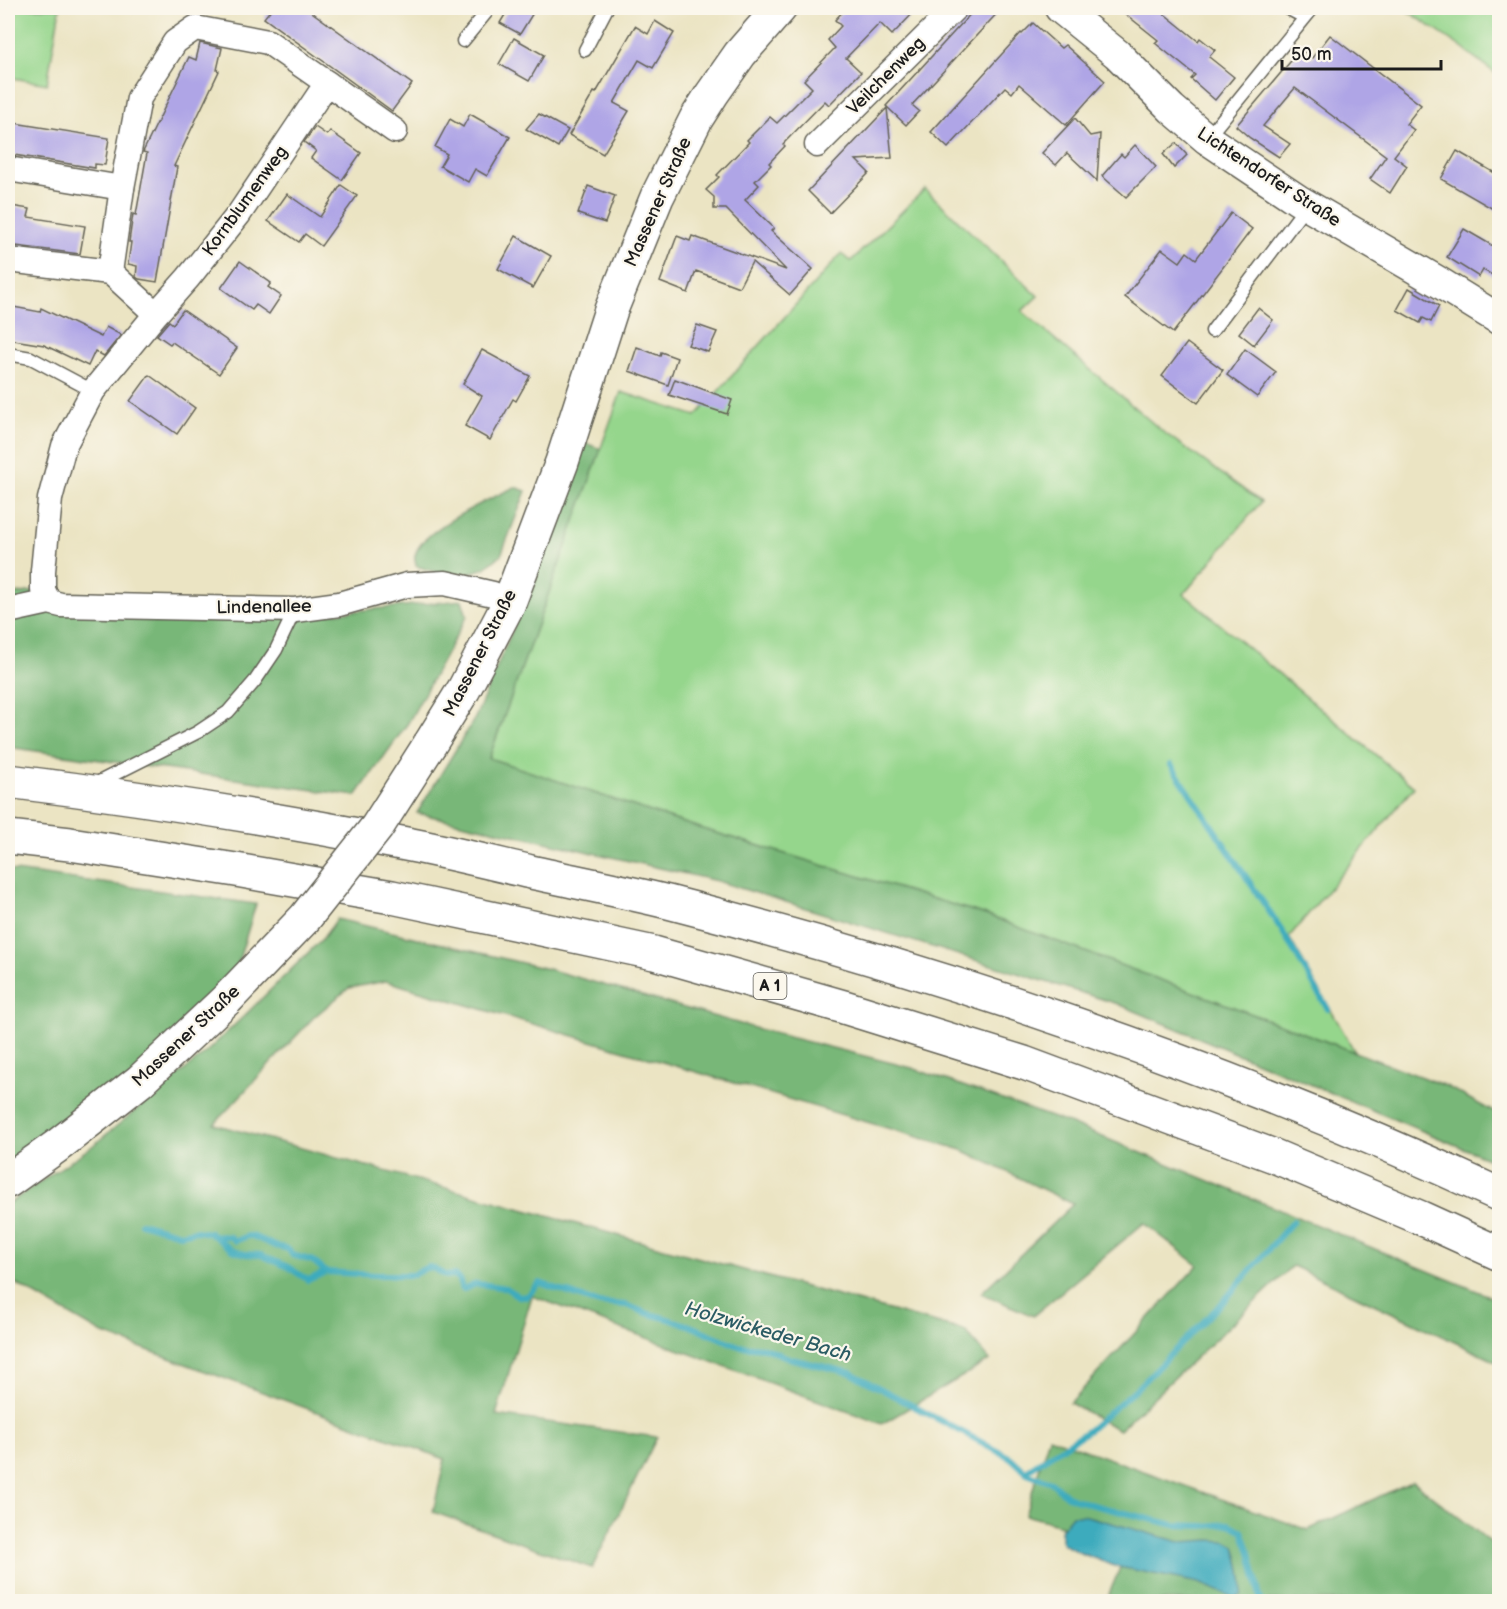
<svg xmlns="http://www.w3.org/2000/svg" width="1507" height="1609" font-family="'Balsamiq Sans',sans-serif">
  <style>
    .green { fill: #95d68c; stroke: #587954; stroke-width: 1.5 }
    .forest { fill: #78b778; stroke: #4a6a4a; stroke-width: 1.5 }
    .water { fill: #3eabbd; stroke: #2d646c; stroke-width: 1.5 }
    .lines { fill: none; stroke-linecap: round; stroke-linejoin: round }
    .stream { stroke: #3eabbd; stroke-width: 6 }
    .building { fill: #afa5e6 }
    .service-casing { stroke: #646256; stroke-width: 15 }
    .minor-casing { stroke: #646256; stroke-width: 27 }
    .tertiary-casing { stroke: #646256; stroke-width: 33 }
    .secondary-casing { stroke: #646256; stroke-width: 36 }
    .motorway-casing { stroke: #646256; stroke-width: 36 }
    .service { stroke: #fff; stroke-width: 12 }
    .minor { stroke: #fff; stroke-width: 24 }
    .tertiary { stroke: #fff; stroke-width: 30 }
    .secondary { stroke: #fff; stroke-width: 33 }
    .motorway { stroke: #fff; stroke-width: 33 }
    .secondary-bridge-casing { stroke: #646256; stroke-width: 36; stroke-linecap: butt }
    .secondary-bridge { stroke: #fff; stroke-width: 33 }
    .labels { text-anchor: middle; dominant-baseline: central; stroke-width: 4.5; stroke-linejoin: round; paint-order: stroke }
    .shield { fill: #fbf7ec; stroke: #5f5e5a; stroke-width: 1.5 }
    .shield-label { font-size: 16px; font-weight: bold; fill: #1c1c1c }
    .street-label { font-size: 18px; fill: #1c1c1c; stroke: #fbf7ec }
    .water-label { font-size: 20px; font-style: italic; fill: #2b5c64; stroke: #fbf7ec }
  </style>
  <rect width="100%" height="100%" fill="#fbf7ec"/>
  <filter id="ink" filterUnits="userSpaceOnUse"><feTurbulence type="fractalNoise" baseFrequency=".0167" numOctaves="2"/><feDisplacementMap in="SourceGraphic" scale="12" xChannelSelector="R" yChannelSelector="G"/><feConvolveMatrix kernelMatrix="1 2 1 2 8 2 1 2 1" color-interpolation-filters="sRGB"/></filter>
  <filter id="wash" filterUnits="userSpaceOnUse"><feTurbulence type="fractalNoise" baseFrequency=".008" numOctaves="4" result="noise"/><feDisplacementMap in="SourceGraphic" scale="24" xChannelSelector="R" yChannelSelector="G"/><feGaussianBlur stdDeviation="1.35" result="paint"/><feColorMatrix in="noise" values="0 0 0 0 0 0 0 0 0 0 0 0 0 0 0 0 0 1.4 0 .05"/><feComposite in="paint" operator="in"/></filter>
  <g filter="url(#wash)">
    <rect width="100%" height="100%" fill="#ebe4c3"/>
    <g class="green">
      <path d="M8 8H60L47 84 8 77Z"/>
      <path d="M1403 8H1499V76L1458 45Z"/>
      <path d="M925 189 1038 296 1022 311 1162 431 1261 502 1184 594 1414 787 1289 937 1355 1052 983 914 690 825 489 758 621 392 696 416 841 254 851 261Z"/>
    </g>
    <g class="forest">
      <path d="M582 442 601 449 489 758 690 825 983 914 1446 1086 1499 1115V1163L1118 1004 717 881 417 813 475 718 524 603Z"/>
      <path d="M515 487 526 491 501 555 485 568 466 574 445 575 416 566C416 563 414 559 415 556 419 530 492 498 515 487Z"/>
      <path d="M43 590 286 618 462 600 467 616 408 723 356 796 8 747V595Z"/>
      <path d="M8 870 256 904 227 999 8 1181Z"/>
      <path d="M337 919 548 969 765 1031 912 1068 1071 1124 1499 1300V1363L1293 1266 1119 1430 1070 1403 1198 1265 1144 1223 1033 1316 981 1293 1073 1204 962 1150 386 981 349 988 314 1017 214 1124 965 1331 990 1360 882 1424 532 1296 496 1415 657 1437 592 1568 433 1512 445 1459 101 1333 8 1279V1204L91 1147 203 1055 245 1015 323 938Z"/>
      <path d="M1049 1437 1308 1530 1413 1481 1499 1549V1601H1106L1130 1544 1025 1515Z"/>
    </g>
    <path class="water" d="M1072 1515H1083L1180 1542 1210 1540 1226 1541 1235 1546C1240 1563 1244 1578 1242 1595L1235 1598 1199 1583 1114 1566 1078 1552 1063 1544 1061 1540V1529Z"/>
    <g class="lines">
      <g class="stream">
        <path d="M1171 765 1281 929 1328 1009"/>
        <path d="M141 1223 180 1234 196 1231 210 1233 232 1250 245 1254 261 1255 288 1267 308 1280 326 1272 376 1275H412L428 1267 433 1268 446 1276 454 1275 460 1279 461 1287 464 1289 476 1284 487 1285 506 1288 518 1296 526 1297C532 1293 534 1287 540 1283L597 1303 626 1305 649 1314 665 1318 688 1325 739 1346 764 1348 792 1359 851 1373 1011 1458 1027 1473 1051 1482 1067 1496 1089 1504 1174 1525 1203 1526 1230 1524 1242 1531 1250 1552 1261 1602"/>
        <path d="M212 1235 230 1237 235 1241 248 1236H252L275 1246 285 1248 290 1251 292 1255 313 1261 326 1272"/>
        <path d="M1026 1471 1089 1430 1136 1389 1224 1301 1293 1221"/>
      </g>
    </g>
    <g id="blocks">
      <g class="building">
        <path d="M272 8H306L412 84 392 111 264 18Z"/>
        <path d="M509 8H536L520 34 500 23Z"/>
        <path d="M846 8H918L892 35 880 23 846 58 861 72 829 105 825 101 783 144 785 146 769 163 771 165 755 181 759 185 745 200 774 228 771 231 813 269 790 295 752 262 739 287 696 271 688 293 660 282 677 236 690 241 692 236 786 270 726 209H714V197L706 190 719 177 717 175 749 142 747 140 770 117 777 123 812 88 804 80 835 48 828 40 841 26 835 20Z"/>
        <path d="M976 8H1002L912 105 919 111 906 125 886 106Z"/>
        <path d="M1118 8H1157L1198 41 1200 38 1215 50 1209 57 1234 77 1215 100 1191 79 1195 75 1155 43 1158 40Z"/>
        <path d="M655 21 674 33 653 68 639 60 614 103 629 111 603 154 569 135 594 92 596 93 635 26 648 34Z"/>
        <path d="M1033 23 1061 48 1065 45 1105 81 1066 125 1019 84 1012 93 1005 87 948 148 931 132 1021 33 1022 34Z"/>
        <path d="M1330 35 1421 105 1406 124 1414 130 1394 156 1407 166 1390 193 1370 179 1386 156 1295 88 1263 126 1290 144 1279 157 1250 138 1236 126 1301 49 1312 58Z"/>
        <path d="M514 38 544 55 529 81 499 64Z"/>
        <path d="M200 43 222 48 217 70 219 71 174 166 177 167 157 282 139 279 136 277 137 266 128 264 131 242H129L133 214 136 215 147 153 143 152 189 57 196 60Z"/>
        <path d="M887 108 892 158 856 160 869 173 830 213 808 191Z"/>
        <path d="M470 114 510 137 487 176 475 169 468 182 440 166 447 154 435 147 450 119 463 127Z"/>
        <path d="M539 114 568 130 558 147 526 129Z"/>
        <path d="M1075 118 1090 136 1100 134 1097 181 1067 153 1056 165 1042 153Z"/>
        <path d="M8 122 109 138 105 165 95 164V168L8 154Z"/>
        <path d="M315 127 327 135 330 131 361 153 342 180 311 158 316 151 304 142Z"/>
        <path d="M1176 143 1187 155 1174 168 1163 154Z"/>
        <path d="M1135 145 1156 167 1126 197 1102 176 1121 154 1124 157Z"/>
        <path d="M1457 151 1500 176V213L1441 179Z"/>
        <path d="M341 185 357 196 321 246 305 234 299 242 268 221 287 194 320 217Z"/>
        <path d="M588 186 615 196 605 223 578 214Z"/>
        <path d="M11 206 30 209 28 217 85 226 80 254 8 245V213L10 214Z"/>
        <path d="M1231 213 1252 229 1173 333 1125 297 1162 249 1180 262 1187 252 1196 259Z"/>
        <path d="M1464 229 1500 250V279L1483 270 1479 277 1447 257Z"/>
        <path d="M516 236 551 256 533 288 498 269Z"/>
        <path d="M240 261 271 283 268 287 281 296 269 314 256 305 252 310 221 288Z"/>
        <path d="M1409 288 1439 306 1431 322 1423 318 1420 323 1397 310Z"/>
        <path d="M8 306 40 312 41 308 101 337 106 327 121 335 104 356 95 351 88 366 44 345 8 339Z"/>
        <path d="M1258 308 1273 320 1254 345 1239 333Z"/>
        <path d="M183 310 237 348 219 374 172 342 170 344 157 335 169 321 173 324Z"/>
        <path d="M697 325 717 332 708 352 688 345Z"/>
        <path d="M1187 343 1223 370 1198 403 1162 376Z"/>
        <path d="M637 347 660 356 661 352 677 358 668 385 629 371Z"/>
        <path d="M1245 349 1276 372 1257 397 1227 375Z"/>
        <path d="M482 350 530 376 516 401 513 399 490 440 465 426 482 396 463 384Z"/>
        <path d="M149 375 195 408 177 434 130 401Z"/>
        <path d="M675 379 732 400 727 414 669 395Z"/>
      </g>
    </g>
  </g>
  <g filter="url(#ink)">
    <use href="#blocks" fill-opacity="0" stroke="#646256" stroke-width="1.5"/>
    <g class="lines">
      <g class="service-casing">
        <g id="service">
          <path d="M1287 8 1304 17"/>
          <path d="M463 41 490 8"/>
          <path d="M585 50 607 8"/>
          <path d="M1207 138 1313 8"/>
          <path d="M1212 331 1307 205"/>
          <path d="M8 354 31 358 93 391"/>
          <path d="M95 784 198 732 228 712 255 681 276 650 295 610"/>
        </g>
      </g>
      <g class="minor-casing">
        <g id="minor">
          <path d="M327 83 395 131"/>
          <path d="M817 145 955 8"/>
          <path d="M8 169 122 188"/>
          <path d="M8 260 110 272"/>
          <path d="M49 602 43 590V571L50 499 64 446 93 391 156 314 110 272 122 188 139 98 175 42 195 28 268 42 327 83 239 214 188 278 156 314"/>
          <path d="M8 611 49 602 61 605 295 610 339 604 407 585 445 583 493 594 509 603"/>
        </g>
      </g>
      <g class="tertiary-casing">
        <path id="tertiary" d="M1060 8 1117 54 1172 109 1207 139 1298 200 1437 281 1500 320"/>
      </g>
      <g class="secondary-casing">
        <g id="secondary">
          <path d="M430 744 464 689 509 603 562 462 611 310 657 197 696 119 712 94 740 54 780 8"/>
          <path d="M8 1181 57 1146 140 1081 227 999"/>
        </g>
      </g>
      <g class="motorway-casing">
        <g id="motorway">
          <path d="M8 781C139 797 271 818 401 843 444 851 488 862 531 872 576 882 623 891 668 902 953 975 1233 1071 1500 1195"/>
          <path d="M8 837 70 844 236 870 392 897 654 953 844 1007 1024 1063 1274 1156 1421 1218 1500 1254"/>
        </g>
      </g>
      <use href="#service" class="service"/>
      <use href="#minor" class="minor"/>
      <use href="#tertiary" class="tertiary"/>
      <use href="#secondary" class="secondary"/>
      <use href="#motorway" class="motorway"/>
      <g class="secondary-bridge-casing">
        <path id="secondary-bridge" d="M227 999 305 918 377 827 430 744"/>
      </g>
      <use href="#secondary-bridge" class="secondary-bridge"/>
    </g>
  </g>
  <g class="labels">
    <rect class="shield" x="753.5" y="973" width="33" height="26" rx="4.5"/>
    <g class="shield-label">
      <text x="770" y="986">A 1</text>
    </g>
    <g class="street-label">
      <text transform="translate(886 76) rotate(-45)">Veilchenweg</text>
      <text transform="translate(1269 177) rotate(33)">Lichtendorfer Straße</text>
      <text transform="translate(245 201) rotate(-54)">Kornblumenweg</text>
      <text transform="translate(658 202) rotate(-66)">Massener Straße</text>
      <text transform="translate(264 607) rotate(-1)">Lindenallee</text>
      <text transform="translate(480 653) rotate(-63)">Massener Straße</text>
      <text transform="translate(186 1036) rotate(-43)">Massener Straße</text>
    </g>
    <g class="water-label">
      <text transform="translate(768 1332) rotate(16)">Holzwickeder Bach</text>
    </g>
  </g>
  <rect width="1507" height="1609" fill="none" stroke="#fbf7ec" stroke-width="30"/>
  <path d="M1282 60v9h159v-9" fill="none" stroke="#1c1c1c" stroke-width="3"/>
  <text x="1291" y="60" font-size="18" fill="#1c1c1c" stroke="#fbf7ec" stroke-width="4.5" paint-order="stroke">50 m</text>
</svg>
